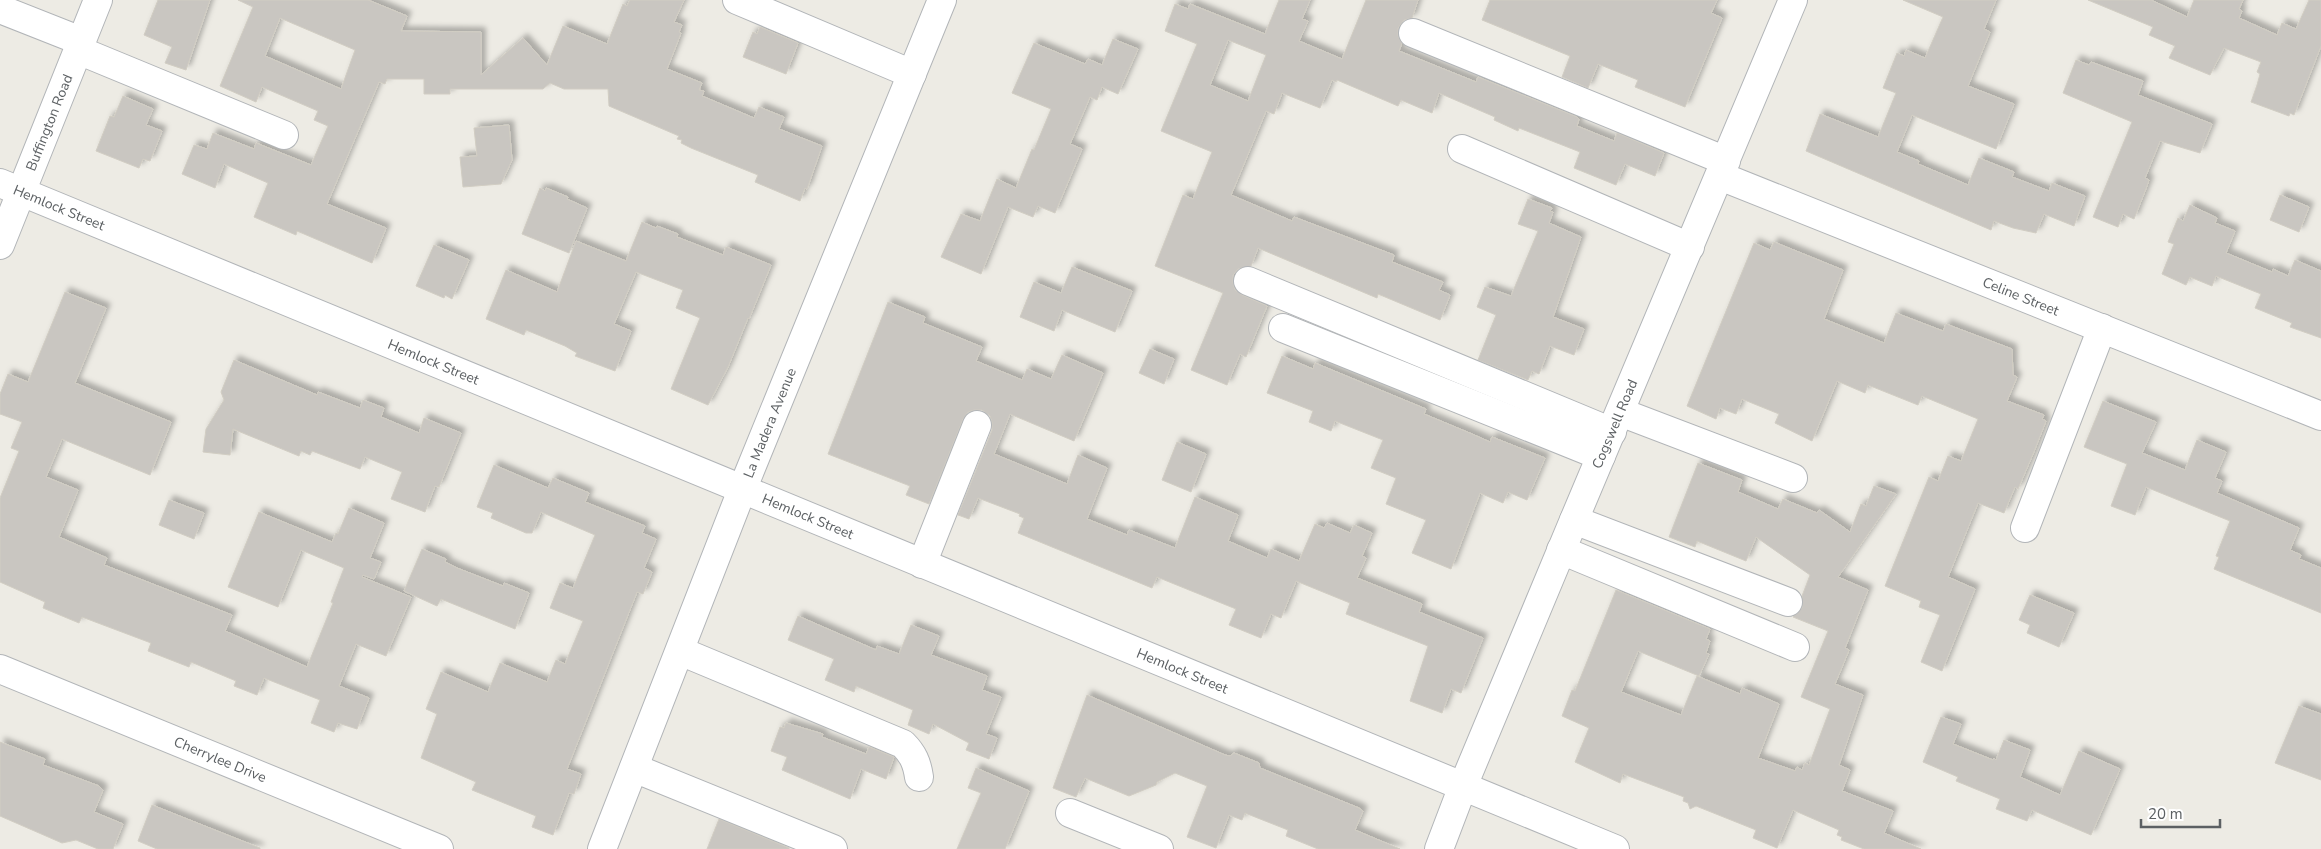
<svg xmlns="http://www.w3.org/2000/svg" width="2321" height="849" font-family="'Nunito Sans',sans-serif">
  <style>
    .building { fill: #c9c6c1; stroke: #d1cdc3; fill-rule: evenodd; filter: url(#shadow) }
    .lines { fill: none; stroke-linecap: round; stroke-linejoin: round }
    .minor-casing { stroke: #b2b5b8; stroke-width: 30 }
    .minor { stroke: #fff; stroke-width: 28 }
    .labels { text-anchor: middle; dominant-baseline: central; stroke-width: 5; stroke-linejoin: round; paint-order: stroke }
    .street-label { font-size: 14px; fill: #5c6063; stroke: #fff }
  </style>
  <defs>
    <filter id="shadow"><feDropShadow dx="4.5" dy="-4.5" stdDeviation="2.5" flood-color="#0004"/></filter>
  </defs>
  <rect width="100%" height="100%" fill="#edebe4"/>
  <g class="building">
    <path d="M158 0H210L186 70 165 63 172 47 144 35Z"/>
    <path d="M238 0H368L407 16 401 31 481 32V75L523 38 547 65 563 26 607 44 623 4 627 6 630 0H684L674 22 682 25 679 32 681 33 667 69 702 83 699 90 704 91 702 96 754 118 759 107 784 117 779 129 822 146 807 189 805 188 800 201 755 182 758 175 691 148 681 143 682 140 677 139 679 136 609 106 608 89H564L550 83 543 89H450V94H424V79H387L385 84 379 82 327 204 386 228 372 263 297 231 296 235 254 217 268 183 224 164 215 188 182 174 194 145 207 149 213 133 254 149 256 143 311 165 328 126 314 120 318 111 262 87 256 102 220 86 253 7ZM280 18 355 50 341 89 265 56Z"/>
    <path d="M1279 0H1310L1302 19 1308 21 1299 41 1342 59 1366 0H1418L1412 18 1404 20 1398 28V36L1402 43 1399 51 1476 82 1478 77 1577 117 1579 119 1577 126 1614 141 1617 133 1664 153 1655 176 1625 164 1616 185 1574 168 1580 152 1519 128 1518 131 1494 120 1495 117 1439 93 1432 113 1401 100 1398 106 1337 80 1336 82 1332 80 1320 108 1282 93 1274 114 1266 111 1231 195 1292 221 1294 217 1394 255 1392 262 1443 282 1439 290 1450 295 1440 320 1378 294 1377 298 1258 248 1251 266 1238 269 1233 275V283L1235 290 1242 295 1267 306 1246 357 1240 354 1227 385 1191 370 1223 293 1155 266 1183 195 1193 199 1212 152 1161 131 1197 44 1165 31 1175 4 1188 9 1190 4 1265 34ZM1228 40 1266 55 1248 101 1210 85Z"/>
    <path d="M1490 0H1717L1711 13 1722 18 1685 107 1635 87 1638 80 1598 64 1588 88 1562 77 1570 56 1482 20Z"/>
    <path d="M1903 0H1996L1984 29 1990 32 1968 86 2014 104 1996 149 1912 115 1897 152 1919 161 1918 164 1968 185 1979 158 2014 172 2012 177 2049 191 2052 183 2085 196 2074 226 2044 214 2036 233 2013 228 1994 221 1991 230 1806 151 1820 114 1878 137 1896 93 1883 88 1897 53 1904 56 1906 50 1925 58 1943 17Z"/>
    <path d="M2088 0H2151L2187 17 2194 0H2243L2239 9 2242 11 2239 18 2277 35 2282 23 2296 29 2309 0H2321V46L2294 115 2290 113 2289 116 2251 102 2257 85 2260 74 2257 72 2261 62 2224 48 2210 75 2169 58 2175 46 2149 35 2153 27Z"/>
    <path d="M760 27 798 43 786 74 743 57 753 32 757 34Z"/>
    <path d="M1113 39 1138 49 1118 94 1102 87 1097 100 1090 97 1070 144 1082 149 1055 213 1038 206 1033 217 1008 207 981 274 941 257 961 214 980 221 997 179 1016 188 1032 149 1034 150 1051 109 1012 93 1034 43 1085 64 1088 59 1102 65Z"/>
    <path d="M2076 60 2089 65 2091 62 2143 81 2138 95 2212 124 2200 153 2160 141 2145 178 2149 180 2147 186 2134 219 2123 214 2118 227 2093 217 2132 122 2063 93Z"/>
    <path d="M123 96 153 109 146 125 162 131 150 161 143 159 139 168 96 151 110 116 114 117Z"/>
    <path d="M509 125 512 160 501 184 463 187 460 157 477 156 474 128Z"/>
    <path d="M540 188 545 191 546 188 568 197 567 199 587 208 569 253 522 234Z"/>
    <path d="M2280 195 2309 207 2299 232 2270 220Z"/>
    <path d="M1528 199 1552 208 1550 211 1553 212 1549 223 1581 237 1553 317 1584 329 1574 355 1550 346 1539 374 1532 371 1528 380 1478 360 1496 315 1477 307 1485 287 1511 296 1538 231 1518 224Z"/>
    <path d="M2190 205 2217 218 2215 223 2235 231 2226 253 2272 272 2273 269 2288 276 2295 260 2321 271V338L2290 327 2292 323 2255 308 2261 294 2216 276 2212 286 2190 277 2186 285 2162 274 2174 244 2168 242 2178 218 2183 221Z"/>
    <path d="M642 222 656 228 657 226 678 234 677 237 723 255 726 247 771 265 749 319 748 318 728 367 708 405 671 389 700 318 676 308 683 290 636 272 614 324 631 331 615 371 575 356 577 353 565 346 526 330 524 335 486 319 506 270 557 292 576 241 626 261Z"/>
    <path d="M1774 242 1843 270 1824 319 1884 343 1896 313 1943 331 1946 324 2012 349 2013 375 2017 377 2007 401 2044 415 2042 419 2046 421 2033 454 2018 489 2015 487 2004 513 1978 503 1948 577 1975 589 1942 671 1921 662 1940 615 1919 607 1921 601 1885 586 1929 477 1938 481 1948 456 1961 461 1978 419 1922 396 1918 405 1868 385 1865 393 1837 381 1812 441 1775 423 1779 414 1742 399 1736 414 1720 408 1716 419 1687 406 1754 243 1770 250Z"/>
    <path d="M434 245 469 260 452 299 445 295 444 298 416 286Z"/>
    <path d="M1072 267 1132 291 1115 332 1062 310 1054 331 1020 317 1034 282 1061 293Z"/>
    <path d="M65 292 106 308 75 383 171 422 150 475 62 439 46 477 78 490 59 537 107 558 104 565 232 615 225 631 307 667 333 603 331 602 344 568 301 550 278 607 228 587 259 512 332 542 336 533 338 534 349 508 384 523 370 558 381 562 374 579 363 575 362 577 411 597 386 656 356 644 339 686 369 698 357 729 338 723 334 732 311 723 320 700 264 678 257 695 234 686 236 681 191 662 189 667 148 651 151 643 82 617 79 623 43 608 45 602 0 582V498L19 451 11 448 22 422 0 414V394L8 374 28 382Z"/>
    <path d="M888 302 925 317 923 323 982 347 976 361 1022 380 1027 369 1051 379 1062 355 1103 373 1074 441 1010 414 994 454 1067 484 1078 455 1107 468 1087 519 1127 535 1129 530 1175 548 1195 497 1238 515 1228 541 1267 558 1271 549 1299 561 1315 524 1324 528 1327 523 1350 533 1354 525 1372 533 1362 556 1366 558 1357 578 1422 604 1419 612 1483 638 1461 693 1451 689 1442 713 1410 701 1428 646 1346 614 1350 603 1296 581 1281 618 1271 614 1261 638 1229 625 1236 609 1157 577 1152 588 1018 533 1024 518 1019 516 1020 514 978 498 969 519 958 515 992 430V422L990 416 982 410H974L968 412 963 419 929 504 906 495 910 486 828 454Z"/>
    <path d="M1150 349 1174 359 1164 384 1139 373Z"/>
    <path d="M1282 356 1313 369 1315 363 1426 409 1424 414 1472 434 1490 442 1492 437 1545 458 1527 500 1508 492 1503 503 1480 493 1451 569 1412 553 1426 520 1386 504 1396 478 1371 468 1383 440 1335 421 1331 431 1309 422 1313 411 1267 393Z"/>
    <path d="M234 360 317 395 318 392 360 408 363 400 384 408 381 417 419 433 424 418 461 433 439 487 435 486 425 512 391 499 402 472 365 457 360 469 312 451 310 455 301 451 299 456 233 429 230 455 203 452 206 429 224 400 221 392Z"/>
    <path d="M2103 401 2156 422 2142 453 2185 470 2197 440 2226 452 2215 478 2222 481 2217 493 2299 528 2290 550 2301 555 2299 559 2321 568V613L2214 569 2219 557 2216 556 2230 521 2146 487 2135 515 2111 506 2127 464 2084 447Z"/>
    <path d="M1177 442 1206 454 1191 492 1162 480Z"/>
    <path d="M1698 463 1742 480 1738 492 1778 509 1783 499 1817 513 1819 510 1850 532 1861 504 1866 506 1874 486 1896 494 1838 577 1868 590 1845 648 1849 650 1835 684 1863 695 1839 765 1850 770 1842 791 1893 811 1884 833 1921 849H1864L1841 840 1842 837 1837 835 1839 830 1793 810 1777 848 1753 838 1756 830 1696 806 1690 809 1688 803 1683 801 1684 797 1623 774 1620 783 1575 762 1589 728 1562 716 1572 690 1575 691 1616 590 1710 629 1706 639 1710 641 1706 653 1709 654 1699 676 1638 651 1621 692 1681 715 1697 676 1740 694 1742 688 1779 704 1758 758 1795 771 1797 767 1802 770 1805 763 1809 765 1830 709 1801 697 1828 631 1793 617 1802 608V596L1810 575 1756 537 1746 561 1697 541 1695 547 1669 537Z"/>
    <path d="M494 465 548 488 553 478 589 493 585 502 645 526 642 533 656 539 644 568 652 572 643 594 637 592 567 769 581 774 574 794 569 793 553 835 532 827 536 816 472 790 476 782 421 758 437 714 426 709 441 672 488 692 500 663 547 682 556 660 565 664 583 621 550 608 560 583 573 588 595 535 541 512 532 533H526L491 518 493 513 477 507Z"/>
    <path d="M169 500 204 513 194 539 159 525Z"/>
    <path d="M422 549 446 559 445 562 457 568 503 586 504 583 529 593 515 629 441 599 437 606 404 591Z"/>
    <path d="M2030 595 2074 613 2059 647 2027 633 2030 625 2019 620Z"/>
    <path d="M798 616 876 650 877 646 899 654 911 625 939 636 931 655 987 676 982 690 1001 697 986 734 997 738 989 759 966 750 969 743 933 724 929 734 908 725 913 710 856 686 854 692 825 680 834 659 788 640Z"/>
    <path d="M1087 695 1225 755 1230 756 1234 753 1259 763 1260 768 1359 808 1363 811 1355 830 1400 849H1318L1286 836 1288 830 1245 813 1242 820 1229 815 1216 848 1187 837 1207 786 1175 773 1157 782 1156 785 1129 796 1085 778 1076 797 1053 788Z"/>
    <path d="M2299 706 2321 714V780L2275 763Z"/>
    <path d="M1941 717 1961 724 1953 744 1993 760 1994 758 1996 760 2004 740 2030 750 2020 777 2060 795 2079 751 2120 769 2091 835 2032 810 2027 821 1996 809 2000 799 1956 781 1958 777 1923 762Z"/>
    <path d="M786 723 823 734 822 737 866 754 869 747 894 757 886 779 861 769 850 799 782 770 787 757 771 751 780 727 784 728Z"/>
    <path d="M0 742 45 759 43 765 99 786 103 790 94 812 123 824 113 849H98L76 840 62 843 0 816Z"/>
    <path d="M976 768 1029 791 1005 849H957L981 793 968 788Z"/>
    <path d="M152 805 260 848V849H157L138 841Z"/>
    <path d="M719 819 789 848V849H707Z"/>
  </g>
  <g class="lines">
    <g class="minor-casing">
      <g id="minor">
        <path d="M737 0 912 74"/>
        <path d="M0 9 81 41"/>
        <path d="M1413 33 1726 161"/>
        <path d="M78 50 284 135"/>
        <path d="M1462 149 1690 247"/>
        <path id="s1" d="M1720 176 2321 416"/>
        <path id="s2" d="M0 183 1615 849"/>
        <path id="s3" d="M0 245 98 0"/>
        <path d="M1248 281 1612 432"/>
        <path d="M1283 328 1601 456"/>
        <path d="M1620 412 1793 478"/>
        <path d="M1574 520 1788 602"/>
        <path d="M2025 528 2102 328"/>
        <path d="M1561 550 1795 647"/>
        <path d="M922 564 977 425"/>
        <path d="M680 651 903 744C913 754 917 763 919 777"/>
        <path id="s4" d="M0 669 439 849"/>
        <path d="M634 768 833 849"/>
        <path d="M1070 813 1159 849"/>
        <path id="s5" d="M602 849 742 490 942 0"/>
        <path id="s6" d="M1439 849 1463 786 1574 520 1793 0"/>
      </g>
    </g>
    <use href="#minor" class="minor"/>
  </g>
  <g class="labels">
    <g class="street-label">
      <text stroke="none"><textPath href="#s3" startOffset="132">Buffington Road</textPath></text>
      <text stroke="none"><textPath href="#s2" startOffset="64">Hemlock Street</textPath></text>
      <text stroke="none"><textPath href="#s1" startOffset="324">Celine Street</textPath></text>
      <text stroke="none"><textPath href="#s2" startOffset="469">Hemlock Street</textPath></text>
      <text stroke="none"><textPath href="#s5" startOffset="458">La Madera Avenue</textPath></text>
      <text stroke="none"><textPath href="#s6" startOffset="460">Cogswell Road</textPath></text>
      <text stroke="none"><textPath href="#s2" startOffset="874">Hemlock Street</textPath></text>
      <text stroke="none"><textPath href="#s2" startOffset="1279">Hemlock Street</textPath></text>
      <text stroke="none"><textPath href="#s4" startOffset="238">Cherrylee Drive</textPath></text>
    </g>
  </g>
  <path d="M2141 819v8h79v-8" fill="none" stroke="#5c6063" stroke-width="2.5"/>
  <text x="2148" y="819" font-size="15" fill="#5c6063" stroke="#ffffff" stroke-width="4" paint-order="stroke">20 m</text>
</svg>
